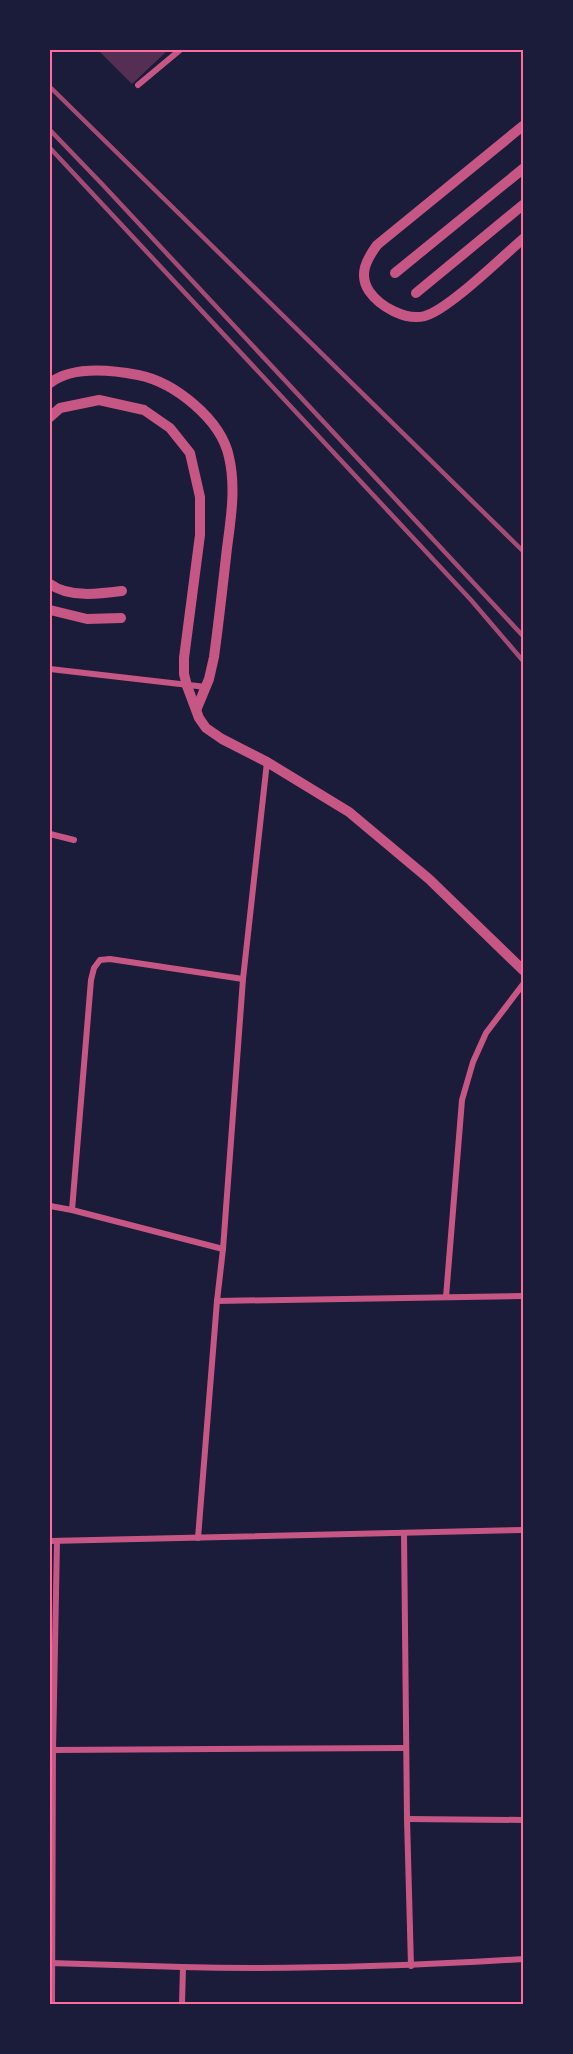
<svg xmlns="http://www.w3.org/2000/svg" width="573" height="2054" font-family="'Work Sans',sans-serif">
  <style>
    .building { fill: #542f53 }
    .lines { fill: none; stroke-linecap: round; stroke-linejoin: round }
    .minor { stroke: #c65784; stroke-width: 6 }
    .tertiary { stroke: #c65784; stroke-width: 10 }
    .rail { stroke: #a44b75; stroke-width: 4.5 }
    .neatline { fill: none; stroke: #ff6b9d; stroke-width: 2 }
  </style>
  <rect width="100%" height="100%" fill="#1b1b3a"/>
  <path class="building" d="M98 50H168L132 84Z"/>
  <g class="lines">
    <g class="minor">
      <path d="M138 85 180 50"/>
      <path d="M50 669 206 687"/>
      <path d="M50 834 74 840"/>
      <path d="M50 1206 72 1210 223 1249"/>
      <path d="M72 1210 91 980 94 968 100 960 110 959 243 979"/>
      <path d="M446 1297 462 1100 473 1062 486 1033 524 983"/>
      <path d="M217 1301 524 1296"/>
      <path d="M404 1533 407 1819 411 1966"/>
      <path d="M198 1538 217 1301 223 1249 243 979 267 762"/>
      <path d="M50 1541 524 1530"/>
      <path d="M53 1750 406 1748"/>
      <path d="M407 1819 524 1820"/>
      <path d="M50 1963C94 1964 138 1966 182 1967 296 1970 410 1966 524 1959"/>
      <path d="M52 2004 53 1750 57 1541"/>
      <path d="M182 2004 183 1967"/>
    </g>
    <g class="tertiary">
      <path d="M524 125 377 245C367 259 358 274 369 291 380 307 406 321 425 316 448 310 503 256 524 238"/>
      <path d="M395 273 524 168"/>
      <path d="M416 293 524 204"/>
      <path d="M50 383C72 366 112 370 138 375 174 382 221 419 229 457 236 487 231 518 227 548 223 584 219 620 214 657L209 679 197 708"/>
      <path d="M50 417 60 408 99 400 144 410 170 428 190 453 200 497V535L184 658V674L187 686 199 718 206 728 222 739 267 762 349 812 429 879 524 971"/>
      <path d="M50 584C69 598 99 594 122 591"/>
      <path d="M50 610 87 619 121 618"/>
    </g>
    <g class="rail">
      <path d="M50 87 524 552"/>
      <path d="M50 130 102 184 524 637"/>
      <path d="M50 148 471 600 524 662"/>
    </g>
  </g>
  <rect width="573" height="2054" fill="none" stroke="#1b1b3a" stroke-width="102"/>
  <rect x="51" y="51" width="471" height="1952" class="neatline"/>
</svg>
